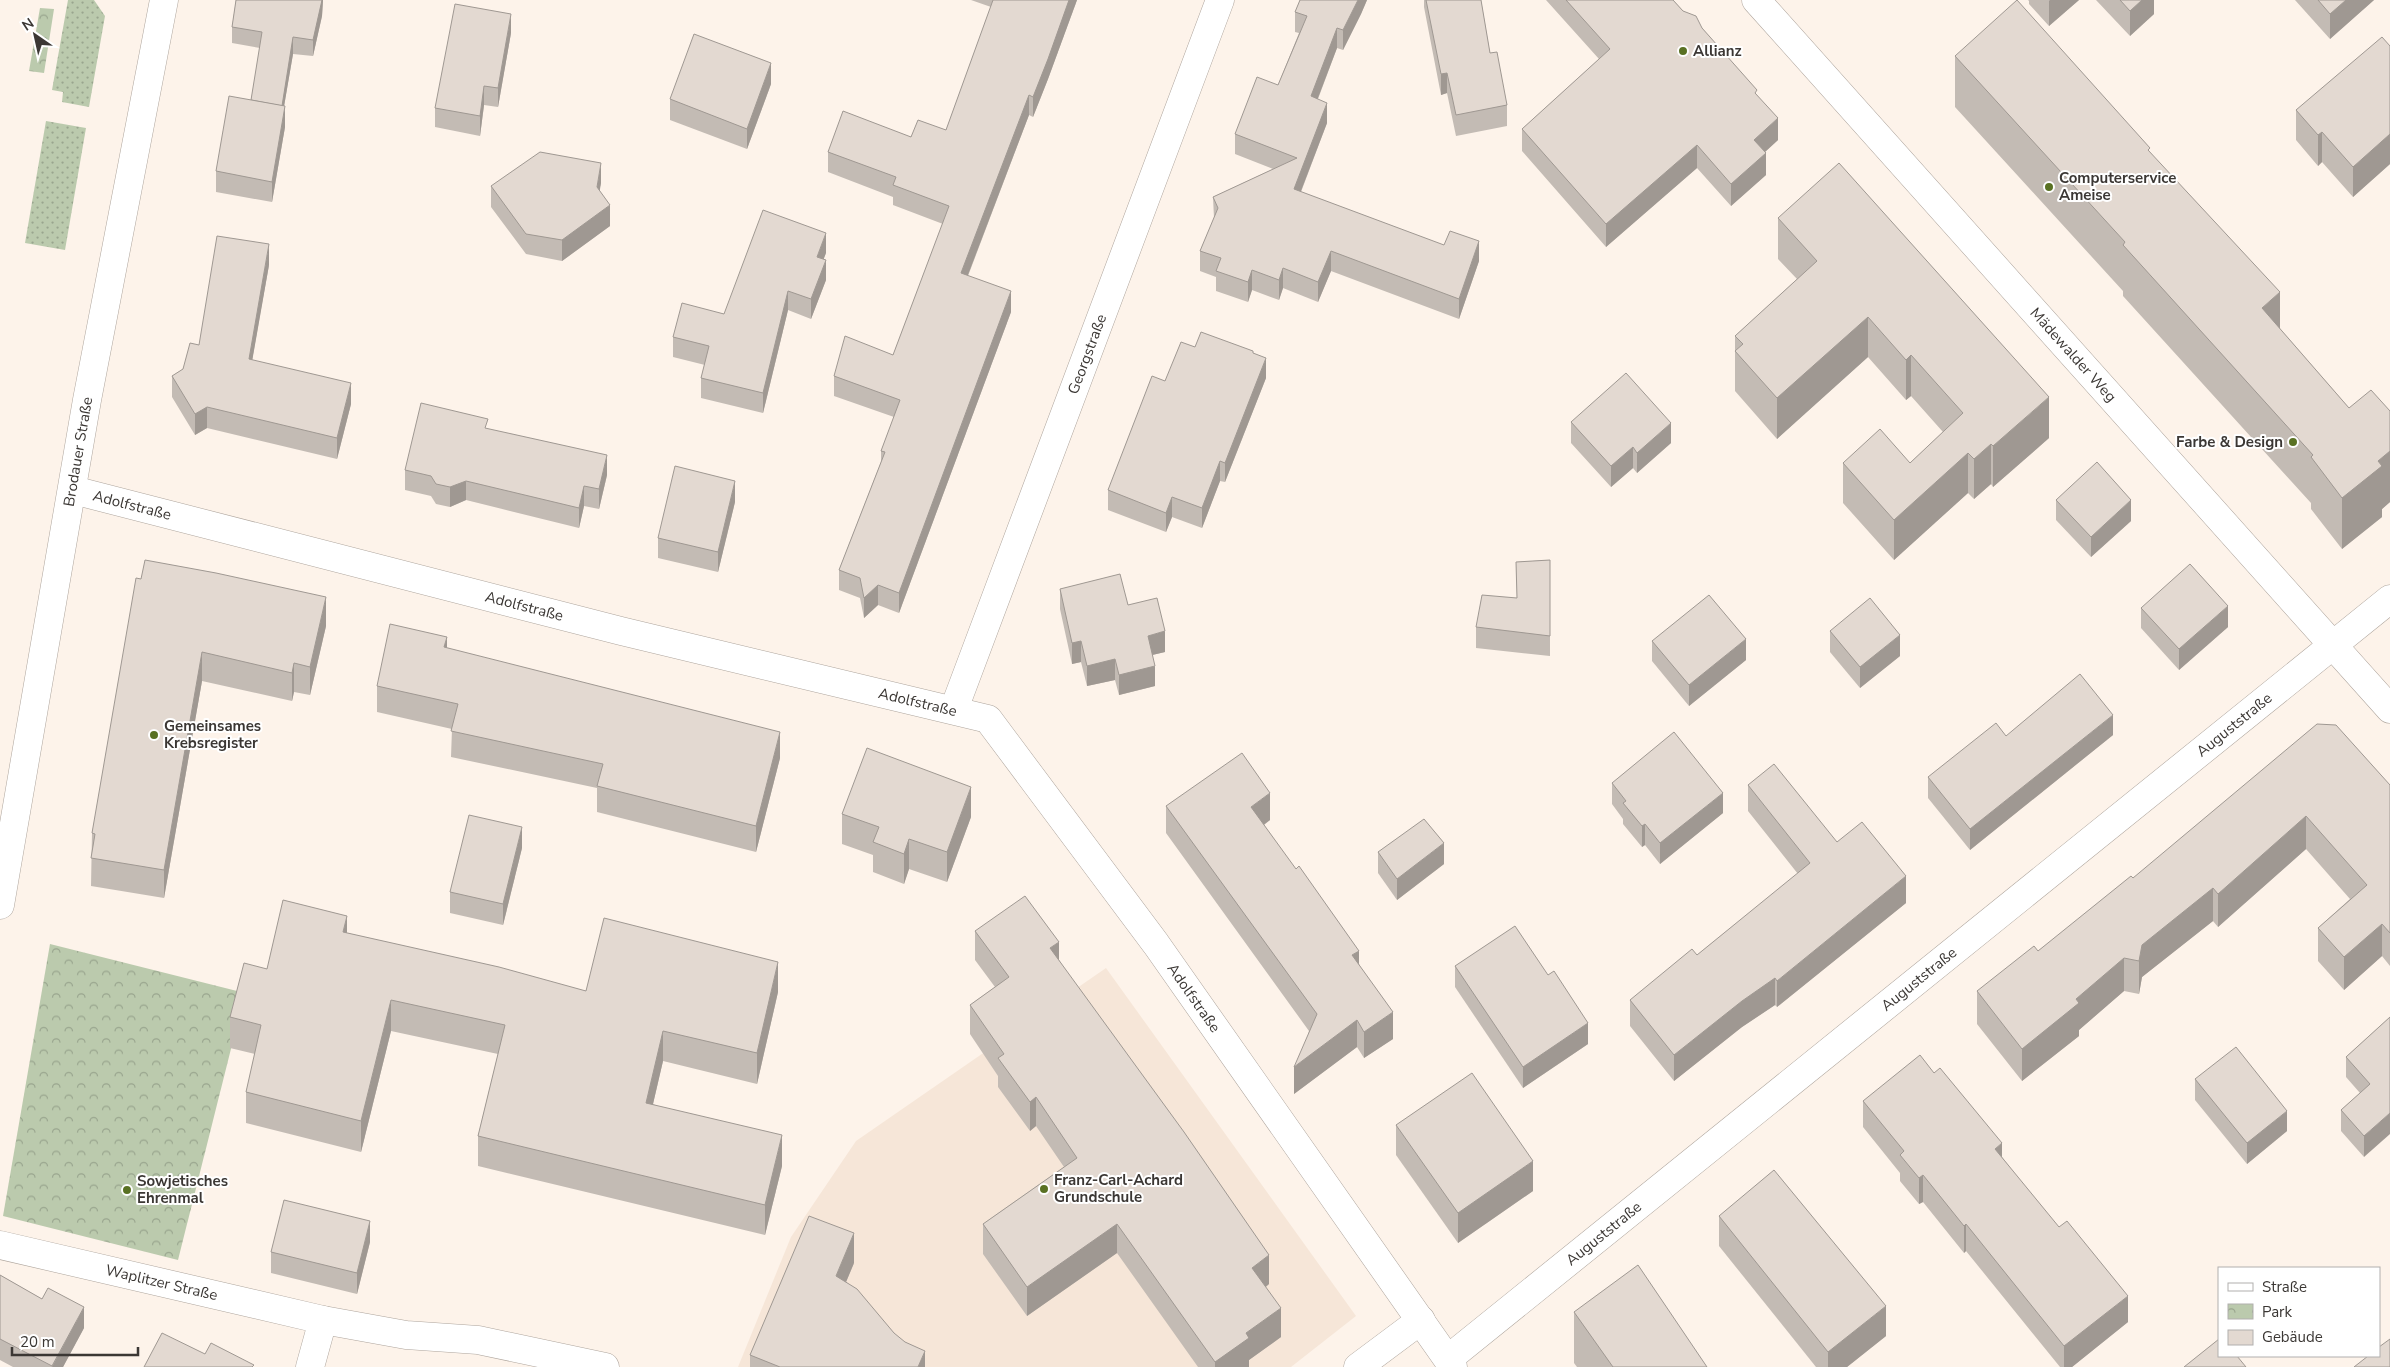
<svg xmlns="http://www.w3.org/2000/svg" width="2390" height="1367" font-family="'Nunito Sans',sans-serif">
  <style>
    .built { fill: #f6e6d8 }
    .grass { fill: url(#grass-dots) }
    .park { fill: url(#park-crowns) }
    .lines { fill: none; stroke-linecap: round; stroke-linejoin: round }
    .street-casing { stroke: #aea59d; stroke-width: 29 }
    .street { stroke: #fff; stroke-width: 28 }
    .wall { fill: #c3bbb4 }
    .shaded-wall { fill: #9f9892 }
    .building { fill: #e3d9d1; stroke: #9f9892 }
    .poi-dot { fill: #597123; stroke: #fff; stroke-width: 2 }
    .labels { text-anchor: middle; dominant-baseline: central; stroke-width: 4; stroke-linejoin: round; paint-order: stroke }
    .poi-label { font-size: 15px; font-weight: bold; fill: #3b3734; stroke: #fff; text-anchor: start }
    .street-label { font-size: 15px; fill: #3b3734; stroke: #fff }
  </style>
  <defs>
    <pattern id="grass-dots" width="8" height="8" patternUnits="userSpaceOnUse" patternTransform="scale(1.25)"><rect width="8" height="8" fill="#bbcaad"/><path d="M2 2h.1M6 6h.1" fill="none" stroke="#99a58e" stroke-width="1.8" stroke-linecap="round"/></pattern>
    <pattern id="park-crowns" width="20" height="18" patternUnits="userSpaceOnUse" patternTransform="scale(1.25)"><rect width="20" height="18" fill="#bbcaad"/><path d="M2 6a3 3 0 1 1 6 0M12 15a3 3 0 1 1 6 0" fill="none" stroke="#99a58e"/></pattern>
  </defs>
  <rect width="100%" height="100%" fill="#fdf3ea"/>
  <path class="built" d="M1106 968 1356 1316 1291 1367H738L791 1237 856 1141Z"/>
  <g class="grass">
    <path d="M68 0H94L105 16 89 107 62 102 63 92 52 90Z"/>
    <path d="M46 121 86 128 65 250 25 243Z"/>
  </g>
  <g class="park">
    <path d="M40 8 54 9 44 73 29 71Z"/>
    <path d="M50 944 245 993 178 1260 3 1216Z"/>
  </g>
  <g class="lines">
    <g class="street-casing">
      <g id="street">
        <path id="s1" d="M1756 0 2390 709"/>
        <path id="s2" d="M73 490 621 631 988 719 1156 944 1453 1367"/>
        <path id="s3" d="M954 709 1220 0"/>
        <path id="s4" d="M0 905 87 400 164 0"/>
        <path id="s5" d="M0 1245 323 1320 406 1335 478 1340 605 1367"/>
        <path id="s6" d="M1448 1359 2390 599"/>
        <path d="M310 1367 323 1320"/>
        <path d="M1358 1367 1421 1320"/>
      </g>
    </g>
    <use href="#street" class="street"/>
  </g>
  <g class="wall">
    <path d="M236 0H323L322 16 313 56 293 54 284 106 285 127 272 202 216 192V171L251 100 260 48 232 43V27Z"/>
    <path d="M971 0H1077L1048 79 1033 117 1029 115 968 276 1011 312 899 613 878 605 864 618 860 598 839 590V570L881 462V451L894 417 834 396V376L893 355 943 224 893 205V197L828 172V152L946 130 991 7Z"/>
    <path d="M1300 0H1367L1361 14 1343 50 1337 48 1318 99 1327 123 1301 192 1479 261 1459 319 1331 271 1318 302 1283 288 1279 300 1252 290 1248 302 1216 291V277L1200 271V251L1214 218 1213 197 1273 169 1235 154V134L1278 85 1299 33 1295 32V12Z"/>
    <path d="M1424 0H1481L1490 53 1507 105V126L1456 136 1447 93 1441 95 1424 7Z"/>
    <path d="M1546 0H1673L1683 11 1702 28 1757 95 1778 140 1765 152 1766 175 1731 206 1697 168 1606 247 1522 151V129L1599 59Z"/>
    <path d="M2028 0H2079L2049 26 2029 4V1Z"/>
    <path d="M2096 0H2154V14L2130 36Z"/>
    <path d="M2295 0H2374L2330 39Z"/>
    <path d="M511 33 498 107 484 105 480 136 435 127V108Z"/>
    <path d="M2390 46V164L2353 197 2322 162 2318 166 2296 140V110Z"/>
    <path d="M1955 56 2150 152 2280 329 2349 408 2390 411V502L2382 509V517L2342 549 2311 509V503L2123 296V291L1955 107Z"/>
    <path d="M771 84 747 149 670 120V99Z"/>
    <path d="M601 183 599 191 610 226 562 261 526 254 491 207V186Z"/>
    <path d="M1778 218 2049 438 1993 487 1991 484 1974 499 1968 493 1894 560 1843 503V463H1910L1943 432 1911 396 1906 400 1868 357 1777 439 1735 391V336L1797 279 1778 259Z"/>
    <path d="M826 253 823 259 826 280 811 319 788 310 763 413 701 398V378L705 365 673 357V337L724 314Z"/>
    <path d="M269 265 252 360 351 404 337 459 207 428 195 435 172 397V376L183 369 199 345Z"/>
    <path d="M1195 347 1253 353 1266 378 1225 482 1220 481 1202 528 1172 517 1166 532 1108 510V490L1165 381Z"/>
    <path d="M1571 422 1671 443 1637 473 1633 468 1611 487 1571 443Z"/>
    <path d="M488 429 607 475 599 509 584 506 579 528 466 500 450 507 436 504 431 496 405 490V470Z"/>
    <path d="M2056 500 2131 521 2091 557 2056 520Z"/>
    <path d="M735 502 718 572 658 558V538Z"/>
    <path d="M1550 560V656L1476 648V627L1517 598 1516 562Z"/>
    <path d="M141 579 326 626 310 695 294 692 292 701 202 681 164 898 91 886 92 833Z"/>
    <path d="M1060 589 1128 605 1165 652 1152 655 1155 686 1119 695 1115 680 1087 686 1081 662 1072 664 1060 609Z"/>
    <path d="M2141 608 2228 627 2179 670 2141 628Z"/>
    <path d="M1830 631 1900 656 1860 688 1830 652Z"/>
    <path d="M1652 641 1746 660 1689 706 1652 661Z"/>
    <path d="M447 648 780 758 756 852 597 812V788L451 757 452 729 377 712V686Z"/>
    <path d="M2113 735 1970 850 1928 798V777L2006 736Z"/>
    <path d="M1612 783 1723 813 1660 864 1645 845 1642 847 1623 824V819L1612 804Z"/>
    <path d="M1748 785 1837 842 1906 903 1777 1007 1775 1005 1742 1027 1674 1081 1630 1026V1000L1697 955 1798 874 1748 811Z"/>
    <path d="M2390 785V966L2382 956 2344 990 2318 961V928L2350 899 2306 849 2218 927 2213 921 2142 977 2139 994 2124 991 2079 1030V1036L2022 1081 1977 1024V991L2038 951 2133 878Z"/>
    <path d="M1166 806 1270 820 1264 825 1359 964 1393 1039 1364 1058 1357 1047 1294 1094 1309 1031 1166 833Z"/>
    <path d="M842 814 971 817 947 882 909 869 904 884 873 872V855L842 844Z"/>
    <path d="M522 848 503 925 450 913V892Z"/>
    <path d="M1378 852 1444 864 1397 900 1378 873Z"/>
    <path d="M975 931 1059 960 1269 1284 1266 1287 1281 1337 1249 1360V1367H1198L1117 1253 1027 1316 983 1254V1224L1064 1167 1036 1126 1030 1131 998 1087V1076L970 1034V1005L995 987 975 960Z"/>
    <path d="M347 933 586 991 778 992 757 1084 663 1061 653 1104 782 1166 765 1235 478 1166V1136L498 1054 391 1031 361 1152 246 1123V1092L255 1054 230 1048V1017L267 969Z"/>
    <path d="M1455 966 1588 1044 1523 1088 1455 987Z"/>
    <path d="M2390 1017 2364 1157 2341 1131V1110L2360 1093 2346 1077V1057Z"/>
    <path d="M2195 1079 2287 1131 2247 1164 2195 1100Z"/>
    <path d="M1863 1101 2002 1157 2128 1322 2072 1367H2060L1966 1251 1964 1253 1923 1202 1919 1204 1900 1181V1173L1863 1127Z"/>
    <path d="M1396 1125 1533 1191 1458 1243 1396 1155Z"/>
    <path d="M1719 1216 1886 1336 1847 1367H1816L1719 1246Z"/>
    <path d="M370 1242 357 1294 271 1273V1252Z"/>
    <path d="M854 1263 846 1282 925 1367H750V1355Z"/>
    <path d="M0 1275 42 1299 84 1328 63 1367H13L0 1360Z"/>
    <path d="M1574 1312 1707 1367H1577L1574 1363Z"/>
  </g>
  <g class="shaded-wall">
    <path d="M320 0H323L322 16 313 56V40Z"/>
    <path d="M1069 0H1077L1048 79 1033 117V97Z"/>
    <path d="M1358 0H1367L1361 14 1343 50V30Z"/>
    <path d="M2050 0H2079L2049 26V1Z"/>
    <path d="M2142 0H2154V14L2130 36V11Z"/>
    <path d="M2346 0H2374L2330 39V14Z"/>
    <path d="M511 14V33L498 107V88Z"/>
    <path d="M1337 28V48L1311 116V96Z"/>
    <path d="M293 37V54L281 124V108Z"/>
    <path d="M771 63V84L747 149V129Z"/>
    <path d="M1447 73V93L1441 95V74Z"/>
    <path d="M484 86V105L480 136V116Z"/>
    <path d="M1029 95V115L961 293V273Z"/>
    <path d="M1327 103V123L1294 209V189Z"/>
    <path d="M285 106V127L272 202V182Z"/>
    <path d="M1778 118V140L1754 162V140Z"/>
    <path d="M2322 132V162L2318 166V135Z"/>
    <path d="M2390 134V164L2353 197V167Z"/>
    <path d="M1697 145V168L1606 247V224Z"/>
    <path d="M1766 153V175L1731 206V184Z"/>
    <path d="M601 163V183L597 207V187Z"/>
    <path d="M610 205V226L562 261V240Z"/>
    <path d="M826 233V253L817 277V257Z"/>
    <path d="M1479 241V261L1459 319V299Z"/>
    <path d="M269 244V265L249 379V359Z"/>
    <path d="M1331 251V271L1318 302V282Z"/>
    <path d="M826 260V280L811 319V299Z"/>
    <path d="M1283 268V288L1279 300V280Z"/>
    <path d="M1252 270V290L1248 302V282Z"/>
    <path d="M788 291V310L763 413V393Z"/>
    <path d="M1011 291V312L899 613V593Z"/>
    <path d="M2280 292V343L2262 308Z"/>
    <path d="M1868 317V357L1777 439V398Z"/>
    <path d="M1911 355V396L1906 400V360Z"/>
    <path d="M1266 358V378L1225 482V463Z"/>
    <path d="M351 383V404L337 459V438Z"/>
    <path d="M2049 397V438L1993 487V446Z"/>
    <path d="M207 407V428L195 435V414Z"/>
    <path d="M1671 423V443L1637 473V453Z"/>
    <path d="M1991 444V484L1974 499V459Z"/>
    <path d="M1633 447V468L1611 487V466Z"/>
    <path d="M2390 451V502L2382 509V517L2342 549V498L2378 461Z"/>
    <path d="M1968 453V493L1894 560V520Z"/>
    <path d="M607 455V475L599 509V489Z"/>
    <path d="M1220 461V481L1202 528V508Z"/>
    <path d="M466 481V500L450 507V487Z"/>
    <path d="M735 481V502L718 572V552Z"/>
    <path d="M584 486V506L579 528V508Z"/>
    <path d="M1172 497V517L1166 532V513Z"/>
    <path d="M2131 500V521L2091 557V537Z"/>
    <path d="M878 585V605L864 618V598Z"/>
    <path d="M326 597V626L310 695V667Z"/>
    <path d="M2228 606V627L2179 670V649Z"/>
    <path d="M1165 631V652L1148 656V636Z"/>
    <path d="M1900 635V656L1860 688V667Z"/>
    <path d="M447 637V663L444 647Z"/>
    <path d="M1746 639V660L1689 706V685Z"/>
    <path d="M1081 641V662L1072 664V643Z"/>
    <path d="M202 652V681L164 898V870Z"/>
    <path d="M1115 659V680L1087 686V666Z"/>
    <path d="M294 663V692L292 701V673Z"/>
    <path d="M1155 666V686L1119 695V675Z"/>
    <path d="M2113 715V735L1970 850V829Z"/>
    <path d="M780 732V758L756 852V826Z"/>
    <path d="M971 787V817L947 882V852Z"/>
    <path d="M1270 793V820L1251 834V807Z"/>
    <path d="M1723 793V813L1660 864V843Z"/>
    <path d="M2306 816V849L2218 927V894Z"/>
    <path d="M1645 824V845L1642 847V826Z"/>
    <path d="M522 827V848L503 925V904Z"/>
    <path d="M909 839V869L904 884V854Z"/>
    <path d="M1444 843V864L1397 900V879Z"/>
    <path d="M1906 876V903L1777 1007V981Z"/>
    <path d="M2213 888V921L2142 977 2139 994V961L2142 945Z"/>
    <path d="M347 916V947L343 932Z"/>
    <path d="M2382 924V956L2344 990V957Z"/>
    <path d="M1059 942V971L1050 948Z"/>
    <path d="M1359 951V978L1352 955Z"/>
    <path d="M2124 958V991L2079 1030V1036L2022 1081V1049L2076 999Z"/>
    <path d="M778 962V992L757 1084V1053Z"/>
    <path d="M1775 978V1005L1742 1027 1674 1081V1055L1742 1001Z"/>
    <path d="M391 1000V1031L361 1152V1121Z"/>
    <path d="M1393 1012V1039L1364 1058V1032Z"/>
    <path d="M1357 1020V1047L1294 1094V1067Z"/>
    <path d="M1588 1023V1044L1523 1088V1067Z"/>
    <path d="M663 1031V1061L646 1134V1103Z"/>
    <path d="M1036 1097V1126L1030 1131V1102Z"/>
    <path d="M2287 1111V1131L2247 1164V1143Z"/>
    <path d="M2390 1113V1134L2364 1157V1136Z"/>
    <path d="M782 1135V1166L765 1235V1205Z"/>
    <path d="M2002 1143V1170L1995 1149Z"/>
    <path d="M1533 1161V1191L1458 1243V1213Z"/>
    <path d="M1923 1175V1202L1919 1204V1178Z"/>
    <path d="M370 1221V1242L357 1294V1273Z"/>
    <path d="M1117 1224V1253L1027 1316V1287Z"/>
    <path d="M1966 1224V1251L1964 1253V1226Z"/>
    <path d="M854 1233V1263L836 1306V1276Z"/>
    <path d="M1269 1255V1284L1252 1297V1268Z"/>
    <path d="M2128 1296V1322L2072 1367H2064V1346Z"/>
    <path d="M1886 1306V1336L1847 1367H1828V1352Z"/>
    <path d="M84 1307V1328L63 1367H52Z"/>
    <path d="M1281 1308V1337L1249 1360V1367H1215V1362L1246 1333Z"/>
    <path d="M925 1351V1367H918Z"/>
  </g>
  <g class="building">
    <path d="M236 0H322L313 40 293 37 282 106 251 100 262 32 232 27Z"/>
    <path d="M993 0H1069L1048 59 1033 97 1029 95 961 273 1011 291 899 593 878 585 864 598 860 578 839 570 885 452 881 451 900 400 834 376 845 336 893 355 949 206 893 185 896 177 828 152 843 111 911 137 918 120 946 130Z"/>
    <path d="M1300 0H1358L1343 30 1337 28 1311 96 1327 103 1294 189 1444 245 1450 231 1479 241 1459 299 1331 251 1318 282 1283 268 1279 280 1252 270 1248 282 1216 271 1221 258 1200 251 1218 208 1213 197 1297 158 1235 134 1257 77 1278 85 1307 16 1295 12Z"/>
    <path d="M1426 0H1481L1490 53 1497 52 1507 105 1456 115 1447 73 1441 74Z"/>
    <path d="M1566 0H1673L1683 11 1696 16 1702 28 1757 90 1755 93 1778 118 1754 140 1766 153 1731 184 1697 145 1606 224 1522 129 1610 49Z"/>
    <path d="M2017 0 2150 148 2148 150 2280 292 2262 308 2349 408 2371 390 2390 411V451L2378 461 2382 466 2342 498 2311 457 2313 455 2123 245 2125 242 1955 56Z"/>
    <path d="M2120 0H2142L2130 11Z"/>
    <path d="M2318 0H2346L2330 14Z"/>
    <path d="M455 4 511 14 498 88 484 86 480 116 435 108Z"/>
    <path d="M694 34 771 63 747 129 670 99Z"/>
    <path d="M2382 37 2390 46V134L2353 167 2322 132 2318 135 2296 110Z"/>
    <path d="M229 96 285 106 272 182 216 171Z"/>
    <path d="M540 152 601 163 597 187 610 205 562 240 526 234 491 186Z"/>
    <path d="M1839 163 2049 397 1993 446 1991 444 1974 459 1968 453 1894 520 1843 463 1880 429 1910 463 1963 413 1911 355 1906 360 1868 317 1777 398 1735 351 1743 344 1735 336 1817 261 1778 218Z"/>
    <path d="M763 210 826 233 817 257 826 260 811 299 788 291 763 393 701 378 709 346 673 337 682 303 724 314Z"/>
    <path d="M217 236 269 244 249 359 351 383 337 438 207 407 195 414 172 376 183 369 190 343 199 345Z"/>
    <path d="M1201 332 1253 351V353L1266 358 1225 463 1220 461 1202 508 1172 497 1166 513 1108 490 1152 376 1165 381 1181 342 1195 347Z"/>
    <path d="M1626 373 1671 423 1637 453 1633 447 1611 466 1571 422Z"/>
    <path d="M421 403 488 419 485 428 607 455 599 489 584 486 579 508 466 481 450 487 436 484 431 476 405 470Z"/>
    <path d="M2097 462 2131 500 2091 537 2056 500Z"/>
    <path d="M675 466 735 481 718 552 658 538Z"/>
    <path d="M145 560 216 573 326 597 310 667 294 663 292 673 202 652 164 870 91 858 95 834 92 833 136 578 141 579Z"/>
    <path d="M1550 560V636L1476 627 1482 595 1517 598 1516 562Z"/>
    <path d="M2190 564 2228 606 2179 649 2141 608Z"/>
    <path d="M1120 574 1128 605 1157 598 1165 631 1148 636 1155 666 1119 675 1115 659 1087 666 1081 641 1072 643 1060 589Z"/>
    <path d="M1709 595 1746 639 1689 685 1652 641Z"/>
    <path d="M1870 598 1900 635 1860 667 1830 631Z"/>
    <path d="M390 624 447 637 444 647 780 732 756 826 597 786 603 764 451 731 458 704 377 686Z"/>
    <path d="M2080 674 2113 715 1970 829 1928 777 1996 723 2006 736Z"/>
    <path d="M2317 724 2336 725 2390 785V933L2382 924 2344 957 2318 928 2367 885 2306 816 2218 894 2213 888 2142 945 2139 961 2124 958 2076 999 2079 1003 2022 1049 1977 991 2034 946 2038 951 2131 876 2133 878Z"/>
    <path d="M1674 732 1723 793 1660 843 1645 824 1642 826 1623 803 1626 801 1612 783Z"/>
    <path d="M867 748 971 787 947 852 909 839 904 854 873 842 879 827 842 814Z"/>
    <path d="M1242 753 1270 793 1251 807 1296 869 1299 866 1359 951 1352 955 1393 1012 1364 1032 1357 1020 1294 1067 1317 1014 1166 806Z"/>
    <path d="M1774 764 1837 842 1862 822 1906 876 1777 981 1775 978 1742 1001 1674 1055 1630 1000 1692 949 1697 955 1810 863 1748 785Z"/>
    <path d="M469 815 522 827 503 904 450 892Z"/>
    <path d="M1424 819 1444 843 1397 879 1378 852Z"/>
    <path d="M1025 896 1059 942 1050 948 1184 1132 1269 1255 1252 1268 1281 1308 1246 1333 1249 1338 1215 1362 1117 1224 1027 1287 983 1224 1077 1158 1036 1097 1030 1102 998 1058 1004 1054 970 1005 1009 977 975 931Z"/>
    <path d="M283 900 347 916 343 932 499 967 586 991 604 918 778 962 757 1053 663 1031 646 1103 782 1135 765 1205 478 1136 505 1025 391 1000 361 1121 246 1092 261 1025 230 1017 244 963 267 969Z"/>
    <path d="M1515 926 1548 975 1554 971 1588 1023 1523 1067 1455 966Z"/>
    <path d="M2390 1017V1113L2364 1136 2341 1110 2370 1084 2346 1057Z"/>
    <path d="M2236 1047 2287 1111 2247 1143 2195 1079Z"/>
    <path d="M1920 1055 1934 1073 1940 1068 2002 1143 1995 1149 2059 1227 2067 1221 2128 1296 2064 1346 1966 1224 1964 1226 1923 1175 1919 1178 1900 1155 1904 1151 1863 1101Z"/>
    <path d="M1472 1073 1533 1161 1458 1213 1396 1125Z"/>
    <path d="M1774 1170 1886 1306 1828 1352 1719 1216Z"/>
    <path d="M284 1200 370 1221 357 1273 271 1252Z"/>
    <path d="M809 1216 854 1233 836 1276 857 1289 894 1333 905 1342 925 1351 918 1367H780L750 1355Z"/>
    <path d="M1638 1265 1707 1367H1613L1574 1312Z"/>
    <path d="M0 1275 42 1299 48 1288 84 1307 52 1366 0 1339Z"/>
    <path d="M162 1333 205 1354 211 1343 254 1365 252 1367H144Z"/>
    <path d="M2219 1339V1356H2237L2246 1367H2184Z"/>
    <path d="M2390 1339V1367H2354L2368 1356H2379V1347Z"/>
  </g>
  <g class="poi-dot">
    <circle cx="1683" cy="51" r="5"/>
    <circle cx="2049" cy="187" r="5"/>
    <circle cx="2293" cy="442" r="5"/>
    <circle cx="154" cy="735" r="5"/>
    <circle cx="1044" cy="1189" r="5"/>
    <circle cx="127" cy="1190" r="5"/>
  </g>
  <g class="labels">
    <g class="poi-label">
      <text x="1693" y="51">Allianz</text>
      <text x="2059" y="178">Computerservice<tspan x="2059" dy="17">Ameise</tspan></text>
      <text x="2283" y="442" text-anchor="end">Farbe &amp; Design</text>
      <text x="164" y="726">Gemeinsames<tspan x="164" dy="17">Krebsregister</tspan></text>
      <text x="1054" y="1180">Franz-Carl-Achard<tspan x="1054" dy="17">Grundschule</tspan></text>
      <text x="137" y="1181">Sowjetisches<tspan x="137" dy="17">Ehrenmal</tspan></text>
    </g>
    <g class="street-label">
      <text stroke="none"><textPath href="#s3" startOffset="379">Georgstraße</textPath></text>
      <text stroke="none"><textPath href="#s1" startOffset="476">Mädewalder Weg</textPath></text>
      <text stroke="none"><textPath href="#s4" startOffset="460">Brodauer Straße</textPath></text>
      <text stroke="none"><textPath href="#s2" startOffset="61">Adolfstraße</textPath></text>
      <text stroke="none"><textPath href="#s2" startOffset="466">Adolfstraße</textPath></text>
      <text stroke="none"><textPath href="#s2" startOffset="871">Adolfstraße</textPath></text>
      <text stroke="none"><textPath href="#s6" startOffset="1010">Auguststraße</textPath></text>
      <text stroke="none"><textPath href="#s6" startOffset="605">Auguststraße</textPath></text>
      <text stroke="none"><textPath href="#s2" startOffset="1290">Adolfstraße</textPath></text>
      <text stroke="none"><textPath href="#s6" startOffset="200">Auguststraße</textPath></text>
      <text stroke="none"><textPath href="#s5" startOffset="166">Waplitzer Straße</textPath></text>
    </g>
  </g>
  <rect x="2218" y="1267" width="162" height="90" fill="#ffffff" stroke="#b1afae"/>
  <rect x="2228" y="1283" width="25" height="8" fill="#ffffff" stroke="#b1afae"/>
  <text x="2262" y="1292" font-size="15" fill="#3b3734">Straße</text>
  <rect x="2228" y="1304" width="25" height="15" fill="url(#park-crowns)" stroke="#b1afae"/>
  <text x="2262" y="1317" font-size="15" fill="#3b3734">Park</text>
  <rect x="2228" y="1330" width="25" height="15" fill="#e3d9d1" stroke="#b1afae"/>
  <text x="2262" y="1342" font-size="15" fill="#3b3734">Gebäude</text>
  <g transform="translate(35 35) rotate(326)" stroke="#ffffff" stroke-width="4" paint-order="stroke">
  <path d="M0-4L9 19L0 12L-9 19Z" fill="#3b3734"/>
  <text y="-8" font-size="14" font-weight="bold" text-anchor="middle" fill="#3b3734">N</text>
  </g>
  <path d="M12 1347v8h126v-8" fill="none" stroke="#3b3734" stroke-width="2.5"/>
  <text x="20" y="1347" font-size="15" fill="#3b3734" stroke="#ffffff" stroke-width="4" paint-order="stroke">20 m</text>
</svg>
